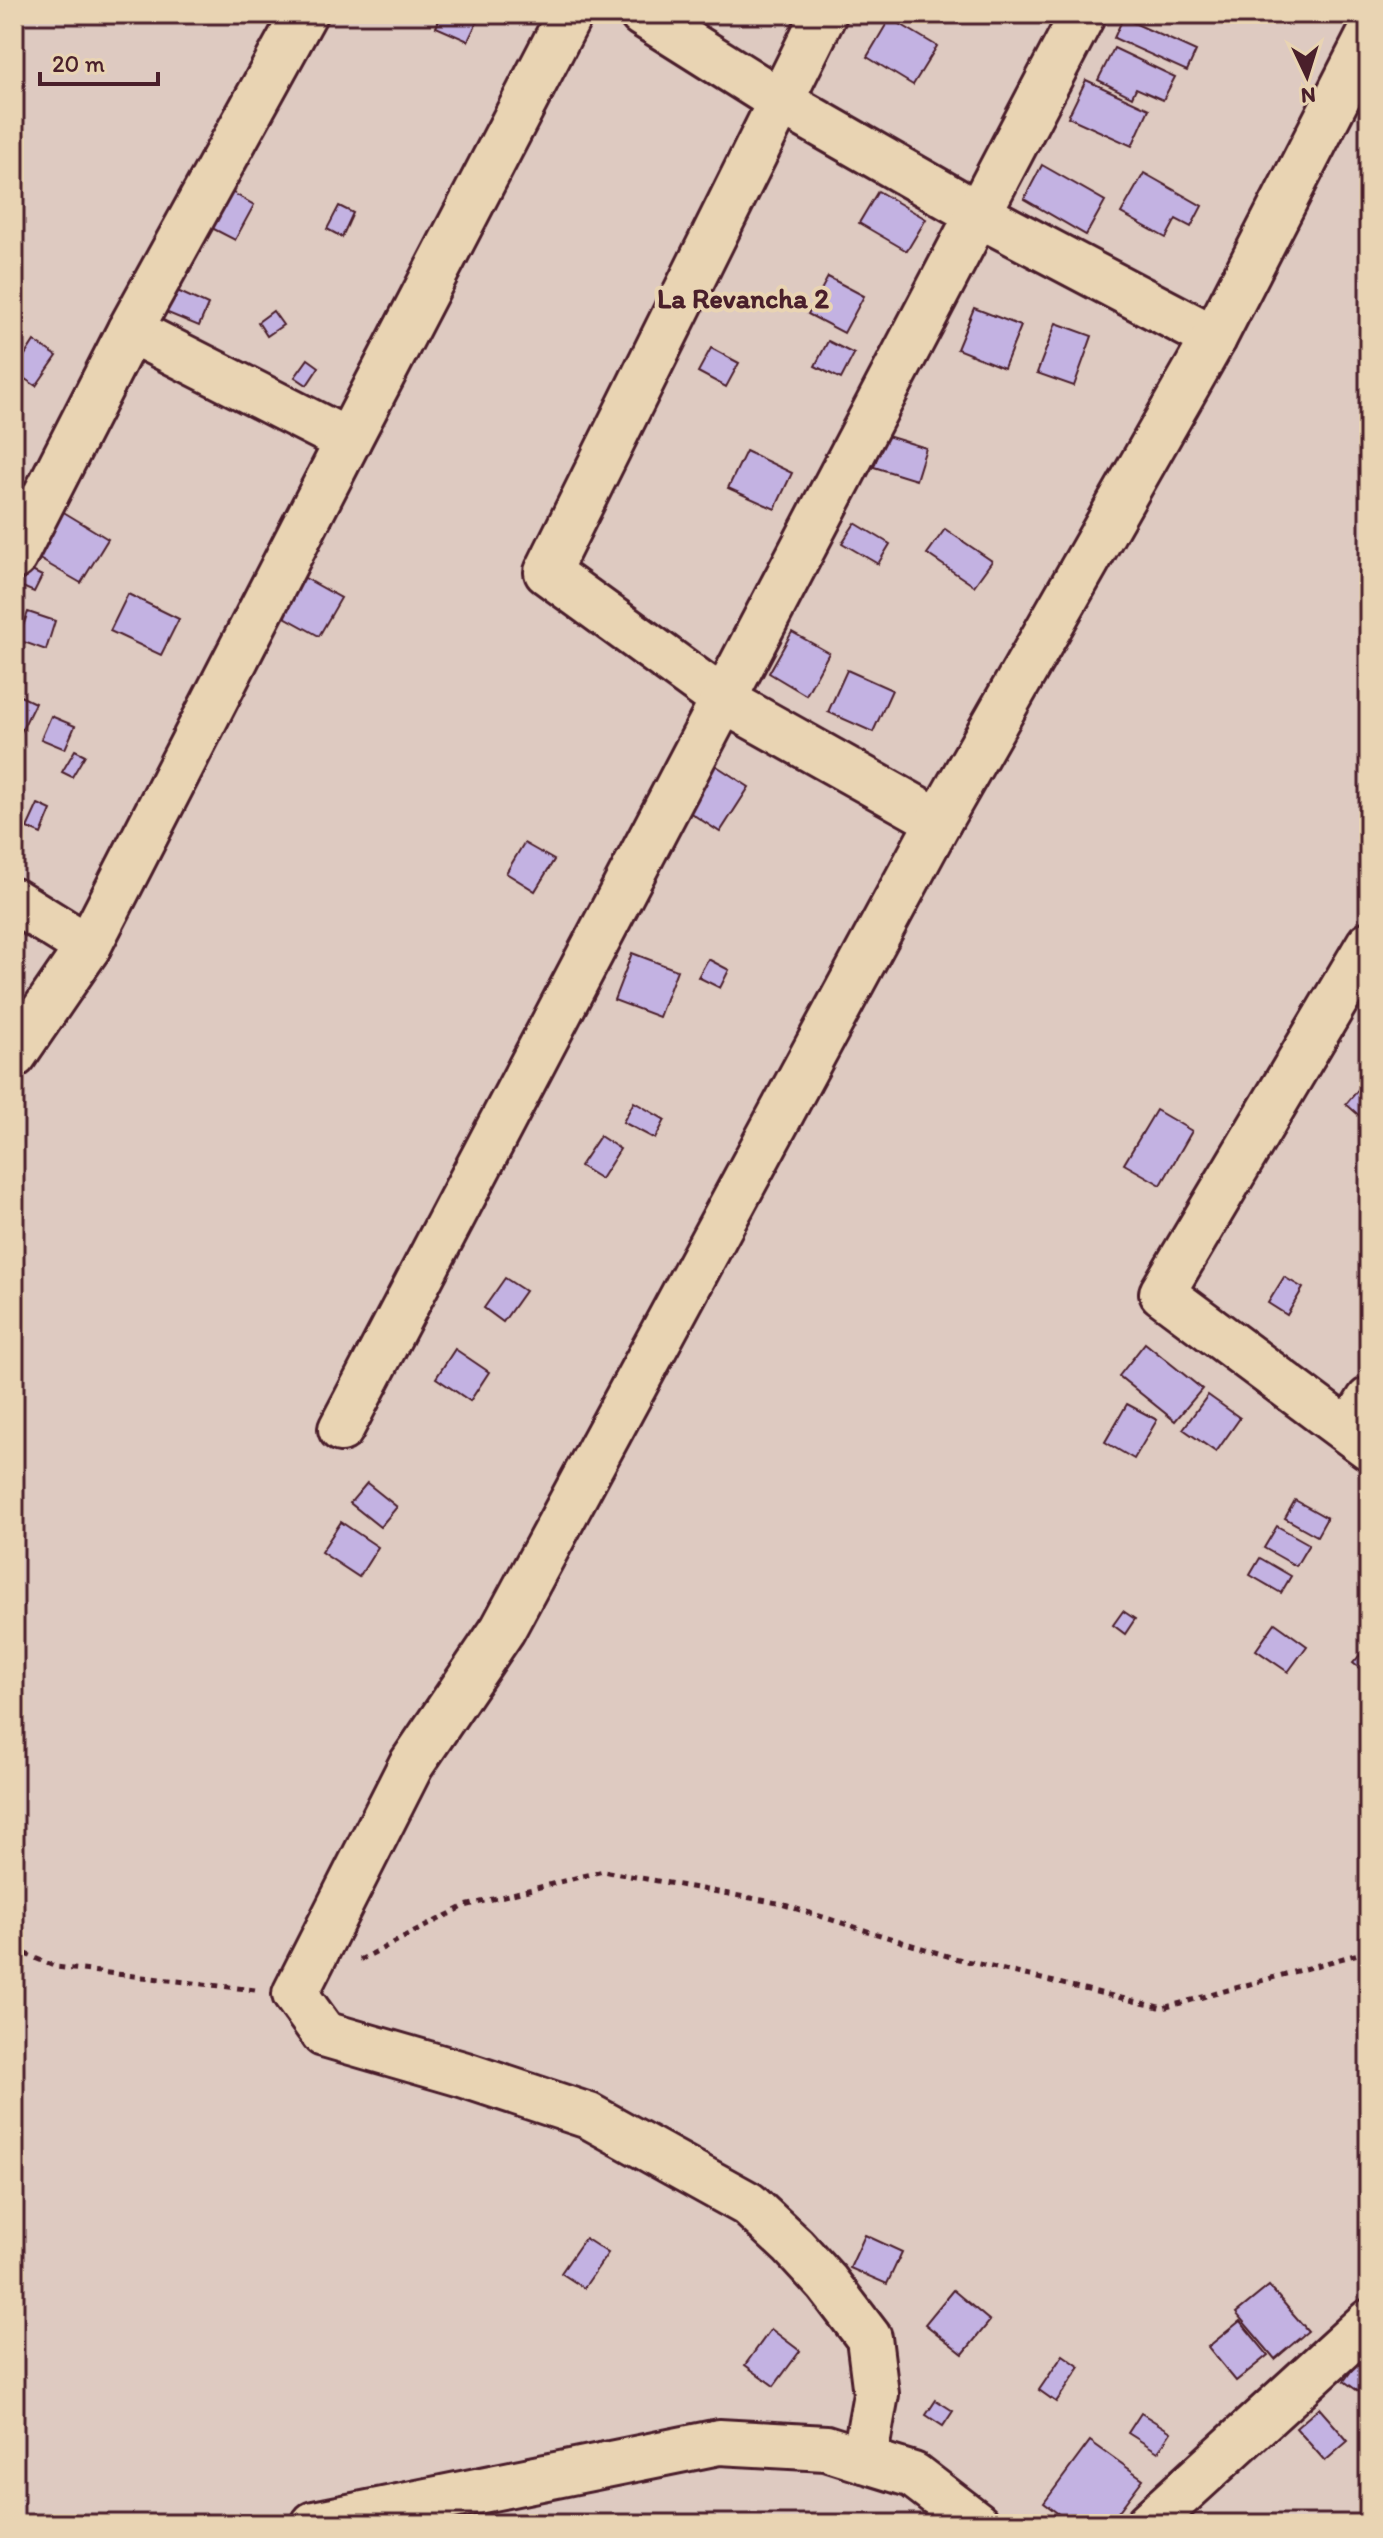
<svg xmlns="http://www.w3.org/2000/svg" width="1383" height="2538" font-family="Itim,sans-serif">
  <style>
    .building { fill: #c3b2e2; stroke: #4a1f2b; stroke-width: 2 }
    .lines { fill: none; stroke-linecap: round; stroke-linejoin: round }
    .minor-casing { stroke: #4a1f2b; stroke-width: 50 }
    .tertiary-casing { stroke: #4a1f2b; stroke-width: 50 }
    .path { stroke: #4a1f2b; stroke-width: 5; stroke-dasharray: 6 6; stroke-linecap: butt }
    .minor { stroke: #e9d4b3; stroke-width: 44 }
    .tertiary { stroke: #e9d4b3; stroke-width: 44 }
    .labels { text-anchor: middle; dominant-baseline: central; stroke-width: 8; stroke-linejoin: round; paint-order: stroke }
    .neighbourhood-label { font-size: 28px; font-weight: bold; fill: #4a1f2b; stroke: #e9d4b3 }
  </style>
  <rect width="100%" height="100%" fill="#decac1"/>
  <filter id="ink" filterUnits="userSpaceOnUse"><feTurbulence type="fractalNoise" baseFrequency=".0125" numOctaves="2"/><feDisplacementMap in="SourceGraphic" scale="16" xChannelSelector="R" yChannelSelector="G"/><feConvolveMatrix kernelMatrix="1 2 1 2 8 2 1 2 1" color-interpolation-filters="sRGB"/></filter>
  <g filter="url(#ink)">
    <g class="building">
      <path d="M442 14H464L478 20 468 41 436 27Z"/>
      <path d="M890 18 937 46 913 85 867 57Z"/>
      <path d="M1123 18 1196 51 1187 71 1114 38Z"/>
      <path d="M1114 48 1175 77 1163 100 1136 88 1132 97 1098 80Z"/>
      <path d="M1086 80 1149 109 1132 146 1068 117Z"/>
      <path d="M1042 165 1105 201 1086 235 1024 199Z"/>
      <path d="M1144 173 1202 206 1191 227 1176 219 1166 238 1121 213Z"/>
      <path d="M228 190 254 205 235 240 208 226Z"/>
      <path d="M878 191 926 219 907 251 859 223Z"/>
      <path d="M339 206 353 213 342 237 327 229Z"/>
      <path d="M828 277 864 296 844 333 808 314Z"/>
      <path d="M173 289 208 305 199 326 163 311Z"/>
      <path d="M974 308 1021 326 1004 368 957 349Z"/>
      <path d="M273 311 283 325 267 336 258 322Z"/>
      <path d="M1056 323 1092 336 1074 386 1037 373Z"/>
      <path d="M34 341 57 356 36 386 14 372Z"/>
      <path d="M828 341 854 354 841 379 815 366Z"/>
      <path d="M711 348 739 363 726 387 698 372Z"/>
      <path d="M308 359 319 367 307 385 295 377Z"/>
      <path d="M884 435 926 448 916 480 874 467Z"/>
      <path d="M746 451 792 473 775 509 728 488Z"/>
      <path d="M57 508 108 539 81 583 29 553Z"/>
      <path d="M855 523 890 544 878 564 842 543Z"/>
      <path d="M945 529 992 561 974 586 927 554Z"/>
      <path d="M28 569 42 576 34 592 20 586Z"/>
      <path d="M296 573 341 598 319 636 274 611Z"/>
      <path d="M128 594 179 619 161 655 110 631Z"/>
      <path d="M28 612 55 621 46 650 18 640Z"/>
      <path d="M792 632 829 653 806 695 769 673Z"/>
      <path d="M847 670 892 690 873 732 828 712Z"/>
      <path d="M14 693 35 703 18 738 14 736Z"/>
      <path d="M51 716 75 726 65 749 41 739Z"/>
      <path d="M75 750 85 755 72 777 62 772Z"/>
      <path d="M715 765 749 787 720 832 686 810Z"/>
      <path d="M38 804 51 810 41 834 27 828Z"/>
      <path d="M524 843 554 860 535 891 506 873Z"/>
      <path d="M632 953 677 970 659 1017 614 1000Z"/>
      <path d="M708 959 729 970 720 988 698 977Z"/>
      <path d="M1368 1078 1369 1079V1124L1346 1104Z"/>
      <path d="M634 1102 665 1120 655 1139 623 1122Z"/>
      <path d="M1156 1110 1192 1131 1161 1185 1124 1164Z"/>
      <path d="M600 1136 620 1149 601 1179 580 1166Z"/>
      <path d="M1284 1277 1303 1288 1287 1315 1268 1303Z"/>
      <path d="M505 1278 525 1291 503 1322 484 1308Z"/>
      <path d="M1145 1343 1202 1389 1175 1421 1119 1376Z"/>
      <path d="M455 1349 489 1372 470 1401 436 1378Z"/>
      <path d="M1208 1395 1240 1418 1216 1452 1183 1429Z"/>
      <path d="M1127 1404 1157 1420 1134 1459 1105 1442Z"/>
      <path d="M367 1483 397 1507 380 1527 350 1503Z"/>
      <path d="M1295 1500 1327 1518 1317 1536 1285 1518Z"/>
      <path d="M341 1522 378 1547 359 1577 321 1552Z"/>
      <path d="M1277 1526 1309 1544 1296 1566 1264 1548Z"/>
      <path d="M1260 1558 1291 1576 1281 1593 1250 1575Z"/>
      <path d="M1123 1611 1135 1619 1125 1634 1113 1625Z"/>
      <path d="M1275 1623 1307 1646 1288 1672 1256 1650Z"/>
      <path d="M1365 1649 1369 1652V1676L1353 1663Z"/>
      <path d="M865 2235 902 2252 887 2284 850 2268Z"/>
      <path d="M585 2238 608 2253 584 2288 561 2273Z"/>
      <path d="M1269 2286 1308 2331 1275 2359 1236 2313Z"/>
      <path d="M953 2290 990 2321 963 2354 925 2324Z"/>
      <path d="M1240 2321 1268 2355 1236 2381 1208 2347Z"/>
      <path d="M771 2329 800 2351 774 2386 745 2365Z"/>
      <path d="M1364 2353 1369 2356V2399L1344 2381Z"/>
      <path d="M1063 2355 1080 2367 1056 2402 1039 2390Z"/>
      <path d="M936 2400 953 2411 943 2426 926 2415Z"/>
      <path d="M1319 2408 1348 2441 1325 2461 1296 2428Z"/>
      <path d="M1141 2413 1171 2432 1158 2452 1128 2433Z"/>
      <path d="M1090 2441 1143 2479 1109 2524H1072L1044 2503Z"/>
    </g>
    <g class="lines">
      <g class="minor-casing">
        <g id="minor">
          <path d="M642 14 780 101 978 214 1214 338"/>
          <path d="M824 14 547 572 723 700 939 821"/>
          <path d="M130 330 348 441"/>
          <path d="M14 557 130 330 304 14"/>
          <path d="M14 901 88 947"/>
          <path d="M1369 944 1162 1293 1369 1447"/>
          <path d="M14 1055 88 947 348 441 570 14"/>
          <path d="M341 1429 1083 14"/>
          <path d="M1350 1431 1369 1400"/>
          <path d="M864 2460 876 2394 869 2338 827 2283 793 2246 748 2204 589 2116 462 2074 324 2034 295 1994 411 1765 503 1629 939 821 1214 338 1369 36"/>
          <path d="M1148 2524 1369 2322"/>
        </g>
      </g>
      <g class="tertiary-casing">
        <path id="tertiary" d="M314 2524 719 2442 826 2448 864 2460 913 2475 977 2524"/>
      </g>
      <g class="path">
        <path d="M14 1949 56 1967 255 1990"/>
        <path d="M360 1960 465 1906 603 1871 778 1903 954 1958 1163 2008 1369 1951"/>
      </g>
      <use href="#minor" class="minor"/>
      <use href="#tertiary" class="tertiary"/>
    </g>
  </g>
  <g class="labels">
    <g class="neighbourhood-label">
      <text x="743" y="298">La Revancha 2</text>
    </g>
  </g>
  <rect width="1383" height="2538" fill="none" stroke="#e9d4b3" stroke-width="48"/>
  <rect x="24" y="24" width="1335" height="2490" fill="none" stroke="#4a1f2b" stroke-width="3" filter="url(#ink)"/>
  <g transform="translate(1307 76) rotate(176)" stroke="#e9d4b3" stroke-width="6" paint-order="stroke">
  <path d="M0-6L14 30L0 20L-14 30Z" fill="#4a1f2b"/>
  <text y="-12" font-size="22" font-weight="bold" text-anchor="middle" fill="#4a1f2b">N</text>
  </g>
  <path d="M40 72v12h118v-12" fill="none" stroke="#4a1f2b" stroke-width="4"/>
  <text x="52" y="72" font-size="24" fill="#4a1f2b" stroke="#e9d4b3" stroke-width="6" paint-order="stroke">20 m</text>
</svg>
